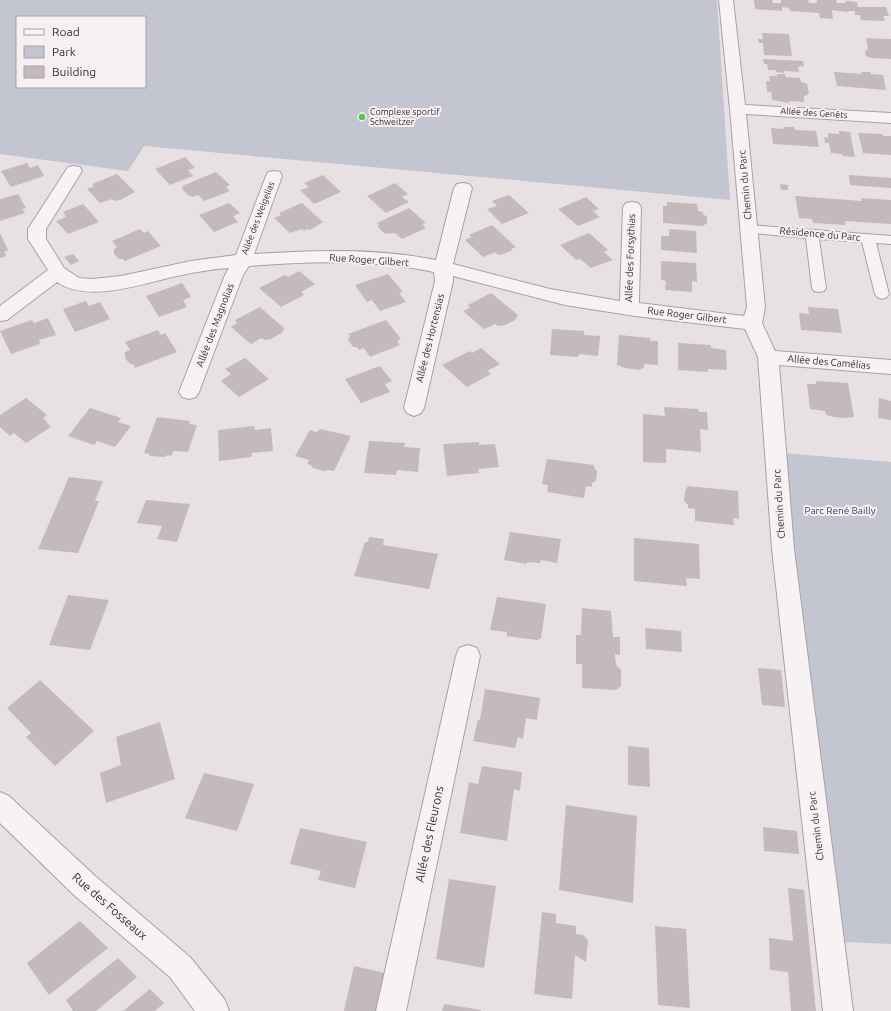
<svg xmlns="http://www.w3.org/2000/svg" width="891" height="1011" font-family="Ubuntu,sans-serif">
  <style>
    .green { fill: #c3c6d1; fill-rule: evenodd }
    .building { fill: #c4b9bd }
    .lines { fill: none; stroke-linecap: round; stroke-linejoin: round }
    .lane-casing { stroke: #ab9fa4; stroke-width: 2 }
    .street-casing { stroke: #ab9fa4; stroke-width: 2 }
    .lane { fill: #f7f3f4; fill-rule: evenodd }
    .street { fill: #f7f3f4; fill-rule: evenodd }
    .poi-dot { fill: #5ec152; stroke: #f6f0f2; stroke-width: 1.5 }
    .labels { text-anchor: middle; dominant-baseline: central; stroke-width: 4; stroke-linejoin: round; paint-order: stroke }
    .far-poi-label { font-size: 9px; fill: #3e2b31; stroke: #f6f0f2; text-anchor: start }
    .far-street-label { font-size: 9px; fill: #3e2b31; stroke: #f6f0f2 }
    .street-label { font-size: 10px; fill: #3e2b31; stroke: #f6f0f2 }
    .park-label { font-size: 10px; fill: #3a3e59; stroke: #f6f0f2 }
    .near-street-label { font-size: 12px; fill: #3e2b31; stroke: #f6f0f2 }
  </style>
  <rect width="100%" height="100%" fill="#e8e1e4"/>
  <g class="green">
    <path d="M0 0H717L730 200 144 146 128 171 0 154ZM17 17H145V87H17Z"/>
    <path d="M782 453 891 462V944L845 942Z"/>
  </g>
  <g class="building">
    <path d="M754 0H772L773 3H781V0H808L809 3H817V0H836L837 3H846V1L857 2 858 7H886L889 16H883L885 20 882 21 861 20 860 15H855V11H848V12L832 10 833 19 820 18 819 13 790 11 789 8 782 7V11L755 9Z"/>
    <path d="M762 33 789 34 792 56 764 55 763 43H759L758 39H763Z"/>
    <path d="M866 38 891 39V59L871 58 866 56 865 51 868 49Z"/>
    <path d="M763 59 803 61 804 66 798 67 799 72 784 71V73L776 72V70H768L767 64H764Z"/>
    <path d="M834 72 862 74 861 72H870L871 74 883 75 886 90 837 86Z"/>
    <path d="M777 74H785L786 77 800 78 801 82 807 84 809 94 804 96V102L789 101V103L772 100 771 92H767L766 81H770L769 76H777Z"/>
    <path d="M783 127H794L795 130 816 131 819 147 773 144 771 128 784 129Z"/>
    <path d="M839 131 850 132 855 157 843 156 841 154 831 153 829 143H825L824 137 828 138V133L839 134Z"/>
    <path d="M858 133 883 134V136H891V155L863 153Z"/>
    <path d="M185 157 195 168 188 170 193 176 170 185 155 169Z"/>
    <path d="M27 163 30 168 38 165 44 176 11 187 1 171Z"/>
    <path d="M216 172 230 185 226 187 230 191 204 201 198 195 193 197 188 195 183 190 182 186Z"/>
    <path d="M117 174 135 192 120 200 115 201 112 199 100 203 87 189 94 186 92 184Z"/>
    <path d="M323 175 341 192 314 204 300 190 309 187 304 183Z"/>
    <path d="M849 175 891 178V188L850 185Z"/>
    <path d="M395 183 408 194 402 197 409 202 386 213 367 196Z"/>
    <path d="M780 184 788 185V190H781Z"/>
    <path d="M18 194 26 208 22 209 25 213 0 221V199Z"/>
    <path d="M509 195 529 213 502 224 487 209 497 206 492 201Z"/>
    <path d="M795 196 862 201 861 198 891 200V224L845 221V225L813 223 812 219 799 218Z"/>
    <path d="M586 197 599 209 593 211 600 217 578 226 558 209Z"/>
    <path d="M667 202 697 204 698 211 703 212V214L707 217V223L703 226 663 223V206H667Z"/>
    <path d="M229 203 240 213 233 216 238 222 214 232 199 215Z"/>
    <path d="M302 203 323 222 310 230 307 229 304 231 302 229 290 233 274 218 281 215 279 213Z"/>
    <path d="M83 204 99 222 68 234 56 221 66 217 63 212Z"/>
    <path d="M409 208 426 223 422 224 426 228 402 239 395 233 385 234 378 227 379 225 377 223Z"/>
    <path d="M492 225 516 247 511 249 513 250 503 254 498 255 495 252 483 257 465 240 472 237 469 235Z"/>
    <path d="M140 229 144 233 148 231 161 246 125 261 123 259H119L114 254V249L117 247 112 241Z"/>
    <path d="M669 229 696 231 697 253 661 250V236H669Z"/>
    <path d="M0 233 8 250 4 252 6 256 0 258Z"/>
    <path d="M589 233 608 250 604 252 613 260 591 268 580 259 576 260 560 245Z"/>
    <path d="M73 254 79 261 71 265 64 257Z"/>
    <path d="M661 261 696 263 697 282 692 281V292L665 290 666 281 661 280Z"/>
    <path d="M299 271 315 284 301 292 304 295 281 307 259 288 285 275 288 277Z"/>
    <path d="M388 274 403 292 399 293 406 302 380 311 372 300 367 302 355 285Z"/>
    <path d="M182 283 191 297 183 300 187 307 159 317 146 296Z"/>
    <path d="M491 293 518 315 515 320 505 325 498 326 495 324 484 329 463 311 470 308 468 305Z"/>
    <path d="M86 301 89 306 100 302 110 319 75 332 63 309Z"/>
    <path d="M260 307 285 329 282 331 283 332 271 339 265 340 261 338 251 344 231 327 237 323 235 320Z"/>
    <path d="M808 307 838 309 842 333 801 330 799 313 809 314Z"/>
    <path d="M48 318 56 335 39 340 40 344 11 354 0 331 32 320 34 323Z"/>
    <path d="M386 320 401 339 397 341 400 345 370 357 364 348 359 350 357 347H353L348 340 350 336 348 334Z"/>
    <path d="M552 329 584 331V335L600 336 598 356 579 354 578 357 550 355Z"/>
    <path d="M158 330 161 335 165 333 177 352 135 368 134 365 130 364 125 358V352L130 350 125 342Z"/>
    <path d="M619 335 650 338V341H658V365L644 364V368L638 370 625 368 617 365Z"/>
    <path d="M678 343 711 345V348L726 350 727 370 708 369V372L678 370Z"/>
    <path d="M481 348 500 364 487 371 491 374 467 387 442 365 470 351 472 353Z"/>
    <path d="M245 358 269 379 239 397 221 381 231 374 225 369Z"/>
    <path d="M380 366 392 381 385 384 390 392 361 403 345 379Z"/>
    <path d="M816 381 848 383 854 417 846 418 834 417 826 415 825 411 810 409 807 384H816Z"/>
    <path d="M26 398 47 415 43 418 51 427 26 443 14 433 10 436 0 427V415Z"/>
    <path d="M879 398 891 401V420L878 418Z"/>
    <path d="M664 407 698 409 699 412H707L708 430 700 429 701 452 666 449V463L643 462V414L665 416Z"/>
    <path d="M90 408 121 418 118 422 131 426 115 447 97 441 94 445 68 436Z"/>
    <path d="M157 417 190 421 189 424 197 425 188 452 174 451 171 456 168 455 164 457 150 456 149 454 144 453Z"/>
    <path d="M254 426 255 430 271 428 273 451 252 453 251 457 219 461 218 430Z"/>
    <path d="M320 429 351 436 334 471 328 470 325 471 313 468 311 465 307 464 309 460 295 456 310 430 317 432Z"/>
    <path d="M369 441 405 443 404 447 420 448 418 472 397 470 396 475 364 473Z"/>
    <path d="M479 442V445L495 444 499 467 478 469 479 473 447 476 443 444Z"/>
    <path d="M547 459 594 465V468L597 471 596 481 592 483V487L586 486 584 498 547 492 548 485 542 484Z"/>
    <path d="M69 477 103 481 95 501H99L78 553 38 549Z"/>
    <path d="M688 486 738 491 739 519 733 518 734 525 695 521V509L688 508V505L684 501 685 491Z"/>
    <path d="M146 500 190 504 177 542 157 539 162 526 137 523Z"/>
    <path d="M510 532 561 539 557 563 541 560 540 563 527 562V564L504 560Z"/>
    <path d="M369 537 384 539 383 545 438 554 429 589 354 576 365 542H368Z"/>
    <path d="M634 538 699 544 700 579 686 578 687 586 634 581Z"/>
    <path d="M68 595 109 600 90 650 49 645Z"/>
    <path d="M497 597 546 604 541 638 537 640 507 636V632L490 630Z"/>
    <path d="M582 608 611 611 613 637H620V655L615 654 616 665 621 670V686L616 690 582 688V664H576V635H581Z"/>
    <path d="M645 628 681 631 682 652 646 649Z"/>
    <path d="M758 668 781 670 785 707 762 705Z"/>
    <path d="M40 680 94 731 55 766 26 737 31 733 7 708Z"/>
    <path d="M485 689 540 698 537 720 526 718 523 739 518 737 515 748 473 741 478 720H480Z"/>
    <path d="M160 722 175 779 106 803 100 773 121 765 116 737Z"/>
    <path d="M628 746 649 748 650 787 628 785Z"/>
    <path d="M482 766 522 772 520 791 514 789 507 841 460 833 469 782 478 784Z"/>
    <path d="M204 773 254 784 237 831 185 818Z"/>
    <path d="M566 805 637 816 633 903 559 890Z"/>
    <path d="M763 827 797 831 799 854 764 851Z"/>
    <path d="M300 828 367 842 355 888 318 880 321 871 290 864Z"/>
    <path d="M449 879 496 886 484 968 436 959Z"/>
    <path d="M788 888 804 890 816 1011H791L788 972 770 970 769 938 793 941Z"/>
    <path d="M542 912 556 914V923L576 926V934L583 935 588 940 586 962 575 955 572 999 534 994Z"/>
    <path d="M80 921 108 948 49 995 27 963Z"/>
    <path d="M655 926 686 929 690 1008 658 1005Z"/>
    <path d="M118 958 137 977 96 1011H73L66 1000Z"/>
    <path d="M354 966 385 973 377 1011H344Z"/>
    <path d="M150 989 164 1003 155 1011H123Z"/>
    <path d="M444 1004 481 1010V1011H442Z"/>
  </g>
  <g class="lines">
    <g class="lane-casing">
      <path id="lane" d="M749 225 891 236V244L876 243 889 294 887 297 882 299 877 297 875 294 862 242 819 239 826 288 824 291 819 292 814 291 812 288 806 238 744 232 743 229 744 226Z"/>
    </g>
    <g class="street-casing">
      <g id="street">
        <path d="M719 0H733L745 105 891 113V123L746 114 765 307 762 323 775 351 891 360V374L779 365 794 549 853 1011H823L772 549 758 357 745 329 635 316 565 305 453 276V281L424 408 421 413 414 416 407 413 404 408 435 281 434 272C374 259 310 261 249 266L243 275 199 392 196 397 189 399 182 397 179 392 225 275 229 268C212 269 195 272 177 276 144 283 88 304 57 282L7 320 0 321V306L48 270 28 239V229L68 167 74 166 80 167 82 171 46 229V239L64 268 79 278 93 279 121 276 191 261 236 255 266 176 268 172 274 171 280 172 282 176 254 254C315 250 376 248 436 260L454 188 457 184 463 183 469 184 472 188 453 264 550 289 620 301 623 207 626 203 632 202 638 203 641 207 639 303 744 316 747 307 730 109Z"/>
        <path d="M468 645 477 648 480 656 406 1011H376L456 656 459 648Z"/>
        <path d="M0 792 9 796 94 875 190 957 225 1000 229 1011H195L170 977 74 895 0 823Z"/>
      </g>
    </g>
    <use href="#lane" class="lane"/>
    <use href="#street" class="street"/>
  </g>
  <circle class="poi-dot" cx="362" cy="117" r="4"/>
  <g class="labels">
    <g class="far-poi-label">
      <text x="370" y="112">Complexe sportif<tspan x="370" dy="10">Schweitzer</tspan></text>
    </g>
    <g class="far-street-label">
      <text transform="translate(814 113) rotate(4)">Allée des Genêts</text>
      <text transform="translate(258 218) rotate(-69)">Allée des Weigelias</text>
    </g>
    <g class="street-label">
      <text transform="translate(745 185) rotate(-95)">Chemin du Parc</text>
      <text transform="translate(820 234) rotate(5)">Résidence du Parc</text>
      <text transform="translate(630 258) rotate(-88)">Allée des Forsythias</text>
      <text transform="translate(369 260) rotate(4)">Rue Roger Gilbert</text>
      <text transform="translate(687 315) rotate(7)">Rue Roger Gilbert</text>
      <text transform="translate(215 325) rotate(-69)">Allée des Magnolias</text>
      <text transform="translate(430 338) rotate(-76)">Allée des Hortensias</text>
      <text transform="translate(829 362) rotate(5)">Allée des Camélias</text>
      <text transform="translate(779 504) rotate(-94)">Chemin du Parc</text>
      <text transform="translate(816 826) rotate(-97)">Chemin du Parc</text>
    </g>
    <g class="park-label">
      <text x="840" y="510">Parc René Bailly</text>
    </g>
    <g class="near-street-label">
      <text transform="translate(429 834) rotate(-78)">Allée des Fleurons</text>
      <text transform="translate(110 906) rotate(41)">Rue des Fosseaux</text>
    </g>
  </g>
  <rect x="16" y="16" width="130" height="72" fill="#f6f0f2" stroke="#aca1a5"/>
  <rect x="24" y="29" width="20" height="6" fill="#f7f3f4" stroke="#aca1a5"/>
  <text x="52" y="36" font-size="12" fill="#3e2b31">Road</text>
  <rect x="24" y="46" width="20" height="12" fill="#c3c6d1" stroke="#aca1a5"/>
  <text x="52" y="56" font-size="12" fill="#3e2b31">Park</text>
  <rect x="24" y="66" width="20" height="12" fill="#c4b9bd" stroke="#aca1a5"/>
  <text x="52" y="76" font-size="12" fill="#3e2b31">Building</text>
</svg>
